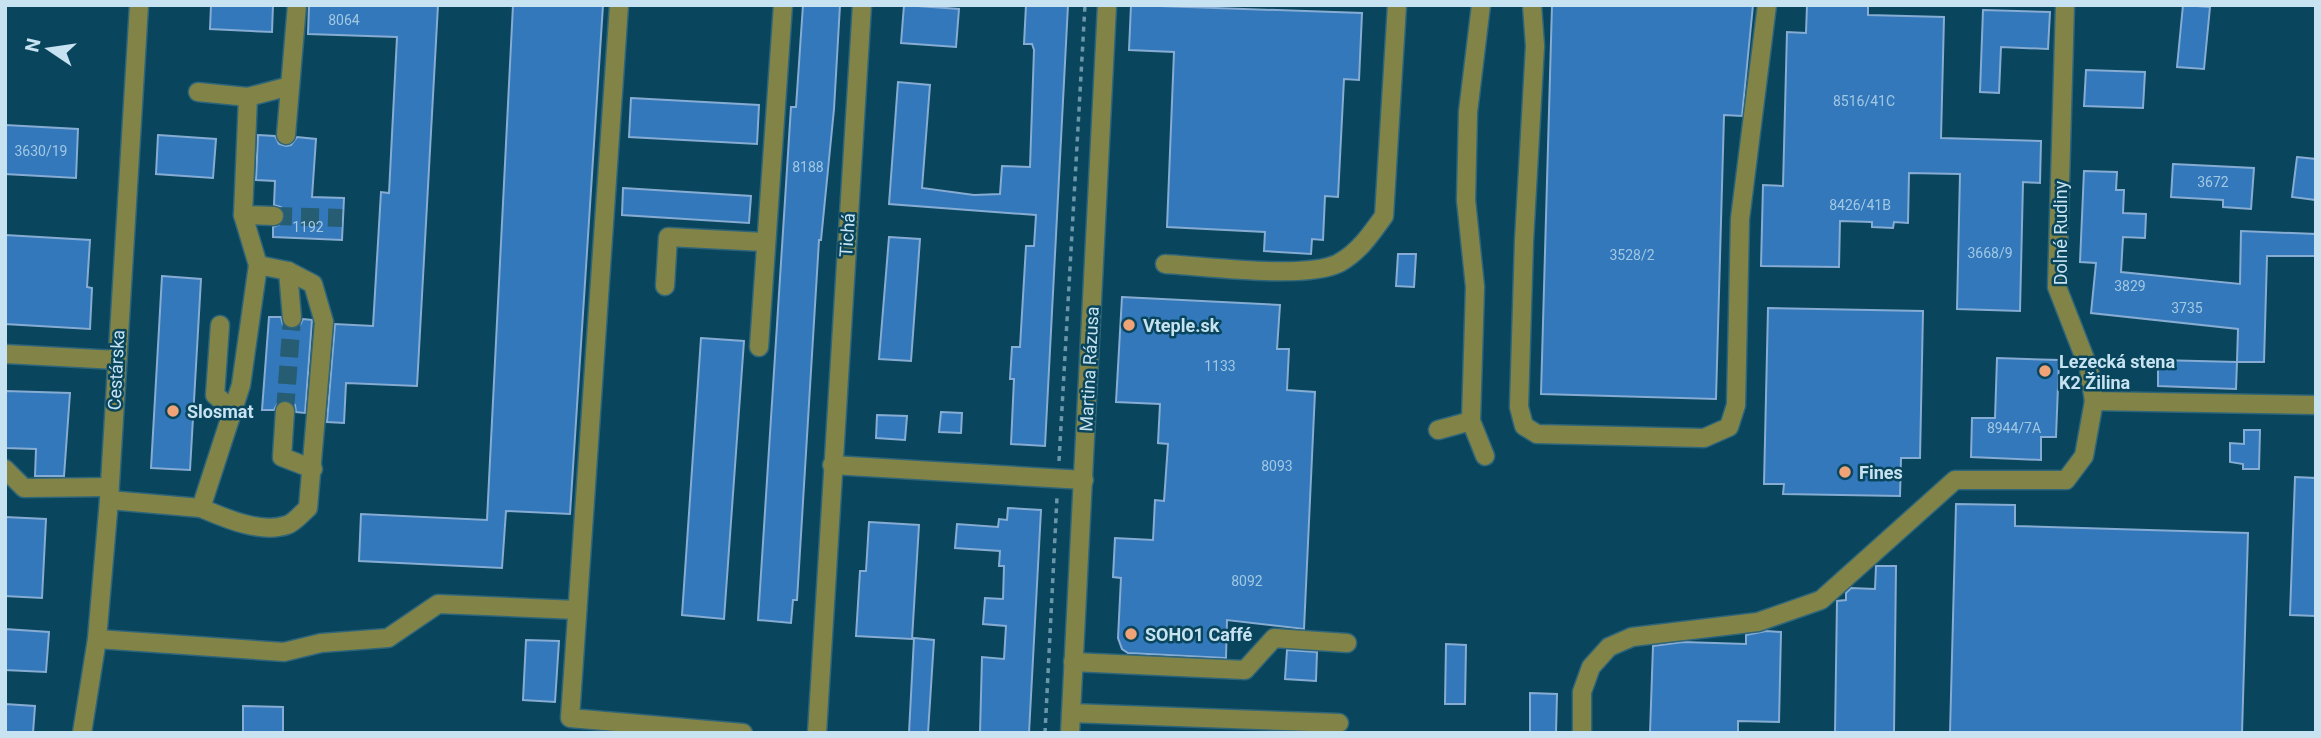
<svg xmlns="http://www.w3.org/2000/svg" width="2321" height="738" font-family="Roboto,sans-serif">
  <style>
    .building { fill: #3278bb; stroke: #87acd3; stroke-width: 2 }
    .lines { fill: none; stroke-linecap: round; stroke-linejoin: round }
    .minor-tunnel { stroke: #265d73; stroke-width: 18; stroke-dasharray: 18 9; stroke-linecap: butt }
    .minor-casing { stroke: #2f657a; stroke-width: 21 }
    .path { stroke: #6c97aa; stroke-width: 3.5; stroke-dasharray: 5 5; stroke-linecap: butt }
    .minor { stroke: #828447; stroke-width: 18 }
    .poi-dot { fill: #efa377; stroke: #09465d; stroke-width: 2.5 }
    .labels { text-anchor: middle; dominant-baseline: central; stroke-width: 5; stroke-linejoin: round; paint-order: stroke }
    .number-label { font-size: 14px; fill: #a2c8e3 }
    .street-label { font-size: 18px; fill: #c7e2f0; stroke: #09465d }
    .poi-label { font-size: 18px; font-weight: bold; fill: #c7e2f0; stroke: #09465d; text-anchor: start }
  </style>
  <rect width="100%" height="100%" fill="#09465d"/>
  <g class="building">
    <path d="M211 5H273L272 32 210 29Z"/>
    <path d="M309 5H438L417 386 346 383 344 423 327 422 335 324 373 326 381 192 389 193 397 37 308 34Z"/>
    <path d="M513 5H603L570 514 506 511 502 568 359 561 361 514 487 520Z"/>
    <path d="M803 5H840L834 109 821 240H819L797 600H793L791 623 758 620 791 107H796Z"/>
    <path d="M904 5 959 9 956 47 901 43Z"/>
    <path d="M1026 5H1068L1045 446 1011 444 1014 379H1010L1012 347H1020L1026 246H1034L1036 215 889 204 898 82 930 85 922 188 974 195 1000 194 1002 166 1030 167 1034 50 1032 44H1024Z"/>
    <path d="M1131 5 1362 13 1359 80 1344 79 1338 197 1325 196 1323 240 1312 239 1311 254 1264 251 1265 232 1167 227 1174 52 1129 50Z"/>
    <path d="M1552 5H1753L1742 116 1724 115 1716 399 1541 394Z"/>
    <path d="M1807 5H1868V15L1944 17 1941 138 2041 141 2040 183 2023 182 2020 311 1957 309 1960 174 1909 173 1908 223 1894 222 1893 228 1872 227V222L1840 221 1839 267 1761 266 1763 185 1783 186 1787 32 1806 33Z"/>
    <path d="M2183 5 2210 7 2204 69 2177 67Z"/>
    <path d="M1983 10 2050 12 2048 49 2001 47 1999 93 1980 92Z"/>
    <path d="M2086 70 2145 72 2143 108 2084 106Z"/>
    <path d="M631 98 759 105 757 144 629 137Z"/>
    <path d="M5 125 78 129 76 178 5 174Z"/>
    <path d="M158 135 216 139 213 178 156 174Z"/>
    <path d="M258 135 275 136 279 144 286 146 291 145 297 137 316 139 312 197 344 198 342 240 273 237V227L283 223 285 216 281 207 274 205 275 181 256 180Z"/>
    <path d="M2297 157 2316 159V200L2292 197Z"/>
    <path d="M2173 164 2254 168 2251 209 2223 207V200L2171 197Z"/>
    <path d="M2084 171 2117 172 2116 190H2124L2123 213 2146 214 2145 238 2123 237 2121 272 2240 284 2241 231 2316 234V256H2267L2264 362H2237L2238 329 2091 313 2096 263 2080 262Z"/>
    <path d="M623 188 751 196 749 223 622 215Z"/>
    <path d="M5 235 90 240 87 287 92 288 90 329 5 324Z"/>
    <path d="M889 237 920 239 911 361 879 359Z"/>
    <path d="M1398 254H1416L1414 287 1396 286Z"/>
    <path d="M162 276 201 279 190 470 151 468Z"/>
    <path d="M1122 297 1280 305 1277 349H1289L1287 390 1315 392 1304 629 1227 620 1226 658 1128 653 1122 649 1118 638 1121 578 1113 577 1115 538 1153 540 1155 500 1164 501 1168 444 1158 443 1160 404 1116 402Z"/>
    <path d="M1768 308 1923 311 1920 458H1901L1900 496 1783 494 1784 484H1764Z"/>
    <path d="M269 317H281L283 325 292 329 299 327 303 319 312 320 305 413 296 412 295 405 286 400 279 401 274 410H262Z"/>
    <path d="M701 338 744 341 724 619 682 615Z"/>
    <path d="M1997 358 2059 360 2056 437H2041V460L1971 457 1972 418H1995Z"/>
    <path d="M2158 360 2237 362 2236 389 2158 386Z"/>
    <path d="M5 391 70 393 64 476H35L36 449 5 448Z"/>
    <path d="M941 412 962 413 961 433 939 432Z"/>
    <path d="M877 415 907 416 905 440 876 438Z"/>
    <path d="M2244 430H2260L2259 469H2243V464L2230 462V443L2244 444Z"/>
    <path d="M2295 477 2316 478V616L2290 615Z"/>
    <path d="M1956 504 2015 505V526L2248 533 2242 733H1950Z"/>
    <path d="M1008 508 1041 510 1029 733H980L982 657 1004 659 1006 626 983 624 985 598 1003 599 1004 566H999L1000 551 955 548 957 524 998 527 999 519 1007 520Z"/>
    <path d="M5 517 46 519 42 598 5 596Z"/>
    <path d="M869 522 919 525 912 639 856 636 860 571H866Z"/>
    <path d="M1896 566 1894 733H1835L1837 601 1846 600V593L1851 588 1875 589 1876 566Z"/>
    <path d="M5 629 49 632 46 672 5 670Z"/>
    <path d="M1766 631 1781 632 1779 722 1738 721V733H1650L1653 646 1683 642 1746 644V635Z"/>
    <path d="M914 638 934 640 928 733H909Z"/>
    <path d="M526 640 559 641 555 702 523 700Z"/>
    <path d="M1446 644 1466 645 1465 704H1445Z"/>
    <path d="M1287 650 1317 652 1316 681 1285 679Z"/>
    <path d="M1530 693 1557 694 1556 733H1530Z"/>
    <path d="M5 704 35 706 33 733H5Z"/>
    <path d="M243 706 283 707V733H243Z"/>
  </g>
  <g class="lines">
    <g class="minor-tunnel">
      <path d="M274 216 342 218"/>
      <path d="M285 411 292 318"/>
    </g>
    <g class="minor-casing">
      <g id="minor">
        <path d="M619 5 570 718 743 733"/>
        <path d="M1481 5 1468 112 1466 200 1475 287 1471 421 1485 456"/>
        <path d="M1532 5 1535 46 1524 241 1519 407 1524 426 1537 434 1704 438 1729 427 1736 405 1740 219 1767 5"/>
        <path d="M2065 5 2057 287 2089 369 2094 401 2316 405"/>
        <path d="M198 92 248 97 290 86"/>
        <path d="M286 135 297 5"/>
        <path d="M243 215 274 216"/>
        <path d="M1165 264C1205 266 1306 280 1339 263 1359 252 1371 234 1384 216L1397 5"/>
        <path d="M288 271 292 318"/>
        <path d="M665 286 668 237 766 242"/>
        <path d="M220 325 215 395 233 410"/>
        <path d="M759 347 783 5"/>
        <path d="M5 354 117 360"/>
        <path d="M285 411 282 457 313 469"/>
        <path d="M1438 430 1471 421"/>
        <path d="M832 465 1084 480"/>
        <path d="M5 469 24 488 109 487"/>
        <path d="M109 500 201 508 241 385 258 265 243 215 248 97"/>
        <path d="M201 508C225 518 260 534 287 525 294 523 302 513 308 508L324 322 313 284 288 271 258 265"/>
        <path d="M97 639 284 652 321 643 388 638 438 604 577 610"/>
        <path d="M1073 662 1245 670 1274 638 1347 643"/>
        <path d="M1071 713 1339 723"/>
        <path d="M82 733 97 639 109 500 139 5"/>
        <path d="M817 733 862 5"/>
        <path d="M1070 733 1107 5"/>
        <path d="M1582 733V692L1591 667 1609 647 1632 637 1758 622 1821 600 1955 480H2066L2084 456 2094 401"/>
      </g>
    </g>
    <g class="path">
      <path d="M1059 461 1085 5"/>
      <path d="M1045 733 1057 497"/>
    </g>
    <use href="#minor" class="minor"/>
  </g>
  <g class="poi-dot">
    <circle cx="1129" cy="325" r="7"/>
    <circle cx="2045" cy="371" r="7"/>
    <circle cx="173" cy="411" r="7"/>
    <circle cx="1845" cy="472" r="7"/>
    <circle cx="1131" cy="634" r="7"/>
  </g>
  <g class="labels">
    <g class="number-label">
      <text x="344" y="20">8064</text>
      <text x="1864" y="101">8516/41C</text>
      <text x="41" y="151">3630/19</text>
      <text x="808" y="167">8188</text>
      <text x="2213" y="182">3672</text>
      <text x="1860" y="205">8426/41B</text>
      <text x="308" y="227">1192</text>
      <text x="1990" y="253">3668/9</text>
      <text x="1632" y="255">3528/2</text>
      <text x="2130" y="286">3829</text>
      <text x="2187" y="308">3735</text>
      <text x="1220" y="366">1133</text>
      <text x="2014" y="428">8944/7A</text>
      <text x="1277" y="466">8093</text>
      <text x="1247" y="581">8092</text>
    </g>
    <g class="street-label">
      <text transform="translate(2060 233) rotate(-90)">Dolné Rudiny</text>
      <text transform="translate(847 235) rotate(-86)">Tichá</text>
      <text transform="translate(1089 369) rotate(-87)">Martina Rázusa</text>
      <text transform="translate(116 370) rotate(-87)">Cestárska</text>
    </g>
    <g class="poi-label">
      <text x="1143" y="325">Vteple.sk</text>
      <text x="2059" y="361">Lezecká stena<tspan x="2059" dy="21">K2 Žilina</tspan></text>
      <text x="187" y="411">Slosmat</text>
      <text x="1859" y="472">Fines</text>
      <text x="1145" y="634">SOHO1 Caffé</text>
    </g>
  </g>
  <rect width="2321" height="738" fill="none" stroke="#c7e2f0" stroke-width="14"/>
  <g transform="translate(49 49) rotate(283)" stroke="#09465d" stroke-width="5" paint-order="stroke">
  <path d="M0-5L12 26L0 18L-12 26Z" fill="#c7e2f0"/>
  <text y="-10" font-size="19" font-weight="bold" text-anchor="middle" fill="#c7e2f0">N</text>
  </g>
</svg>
